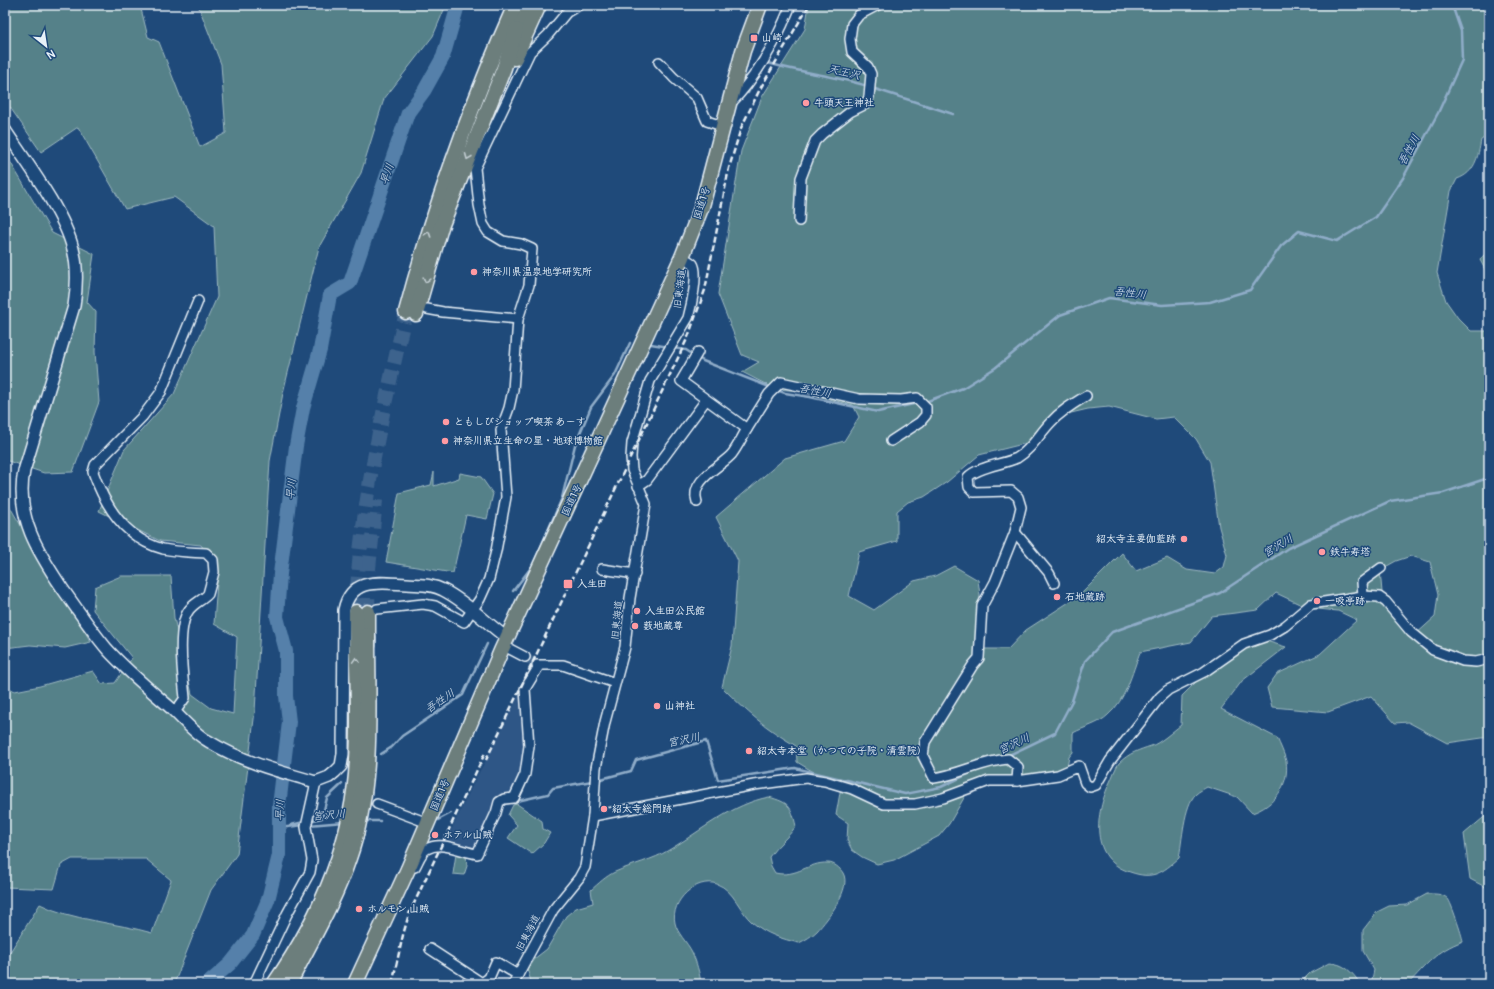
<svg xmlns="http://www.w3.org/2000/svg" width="1494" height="989" font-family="Pangolin,'Klee One',sans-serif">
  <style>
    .built { fill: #2e5686 }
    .green { fill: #558189; stroke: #9eb9c0; fill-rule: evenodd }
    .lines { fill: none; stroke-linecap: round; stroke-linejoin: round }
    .stream { stroke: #90adc9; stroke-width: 2.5 }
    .river { stroke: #5580aa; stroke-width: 14 }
    .minor-tunnel { stroke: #3d638d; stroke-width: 9; stroke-dasharray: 9 4.5; stroke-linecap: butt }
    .trunk-tunnel { stroke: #3d638d; stroke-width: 14; stroke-dasharray: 14 7; stroke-linecap: butt }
    .minor-casing { stroke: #e8f1f8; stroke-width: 12 }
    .tertiary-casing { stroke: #e8f1f8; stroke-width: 14 }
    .trunk-casing { stroke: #e8f1f8; stroke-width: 17 }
    .motorway-casing { stroke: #e8f1f8; stroke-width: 19 }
    .minor { stroke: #1f4a7a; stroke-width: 9 }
    .tertiary { stroke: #1f4a7a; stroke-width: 11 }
    .trunk { stroke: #6c7e7c; stroke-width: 14 }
    .motorway { stroke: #6c7e7c; stroke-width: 16 }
    .rail { stroke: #e8f1f8; stroke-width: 2.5; stroke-dasharray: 6 3; stroke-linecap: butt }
    .oneway { stroke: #c3ced3 }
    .poi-dot { fill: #ff9aa2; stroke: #1f4a7a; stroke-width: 1.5 }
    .labels { text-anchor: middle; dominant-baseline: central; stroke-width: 3; stroke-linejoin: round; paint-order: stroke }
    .poi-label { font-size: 10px; font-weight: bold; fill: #e8f1f8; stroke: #1f4a7a; text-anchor: start }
    .street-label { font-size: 10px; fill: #e8f1f8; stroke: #1f4a7a }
    .water-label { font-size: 11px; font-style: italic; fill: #d2e0ec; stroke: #1f4a7a }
  </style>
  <rect width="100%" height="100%" fill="#1f4a7a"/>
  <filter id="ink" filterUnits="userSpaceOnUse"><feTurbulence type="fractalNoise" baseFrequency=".025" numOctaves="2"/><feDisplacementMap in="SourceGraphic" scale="8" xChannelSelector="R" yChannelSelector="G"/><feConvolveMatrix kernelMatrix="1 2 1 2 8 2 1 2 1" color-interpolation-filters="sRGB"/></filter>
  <g filter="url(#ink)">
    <path class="built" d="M522 689 527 740 523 772 512 794 500 797 477 849 472 851 445 843 477 776 488 757Z"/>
    <g class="green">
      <path d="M5 5H140L148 37 159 42 200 147 226 133 221 64 198 5H446L433 36 384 99 361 173 319 247 283 393 270 461 255 711 237 854 211 890 174 984H5V960L40 904C70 920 118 923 152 933L171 880 146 859H72L61 865 54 889 5 887V686L15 691 40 686 93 671 102 684 115 683 132 658 93 610 95 587 121 576H171L174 618 192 694 211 708 233 714 237 637 214 624 218 569 201 545 160 541 99 511 124 450 174 394 217 297 214 226 174 197 125 209 78 127 41 152 5 100Z"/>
      <path d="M809 5H1489V135L1481 140C1478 157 1475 173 1457 179L1451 191 1437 273 1446 301 1458 318 1471 331H1489V737L1447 743 1408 722 1395 723 1371 696 1328 712 1272 707 1267 688 1277 674 1320 654 1357 620 1338 611 1308 608 1276 593 1258 610 1212 616 1191 642 1140 652C1132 673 1126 700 1108 715 1099 724 1084 727 1073 733V752L1069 757 1067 767 1051 773 985 779 965 796 949 824 939 836 894 860 877 864 862 857 852 850 847 840 848 823 836 815 841 787 834 777 817 774 797 762 796 746C764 727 748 713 722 687L732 646 738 561 716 517 785 458 844 441 859 417 853 405 832 400 801 391 775 389 742 372 759 362 742 355 718 294 741 151 762 97 805 29ZM1109 407 1156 419 1174 417 1196 439 1210 462 1219 527 1227 555 1224 567 1215 574 1187 570 1167 558 1136 571 1122 553 1080 595 1026 630 1008 649H977L980 595 978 580 954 566 935 576 914 581 874 610 849 596 859 552 897 541V511L908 502 924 497 947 482 979 455 1027 443 1052 423 1071 413 1088 409ZM1411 556 1430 562 1438 595 1435 617 1415 635 1383 603 1380 570 1396 561Z"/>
      <path d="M5 153 52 233 94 254 87 302 96 312 95 352 99 402 73 472 44 473 5 460Z"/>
      <path d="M1489 249V277L1480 260Z"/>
      <path d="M434 472V486L459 478 460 473 481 477 493 494 487 519 466 515 453 573 386 562 399 493 431 485Z"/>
      <path d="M5 498 14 514 91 642 65 648 30 645 5 648Z"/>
      <path d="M1256 638 1286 647 1242 681 1221 709 1277 738C1280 745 1284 753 1286 761 1290 785 1274 806 1252 813L1237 797 1207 787C1204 789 1199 791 1196 794 1184 804 1182 843 1179 858 1162 873 1153 880 1130 872 1089 859 1095 814 1110 782 1113 776 1115 768 1119 763 1129 753 1139 750 1151 746 1159 744 1173 731 1181 725L1182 696 1214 664Z"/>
      <path d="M769 797C789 803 791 805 796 826 788 838 777 845 769 857L771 866 775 873C797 878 808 862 828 863 834 863 840 868 843 873 852 888 828 919 817 931 812 936 805 940 799 943 782 939 766 934 752 922 740 912 734 890 717 884 696 877 670 901 675 923 677 933 687 942 692 952 696 961 700 974 701 984H532L527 969 534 959 547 949 566 916 576 908 593 903 591 890C598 884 606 876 615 872 633 864 653 860 669 850 701 831 732 804 769 797Z"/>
      <path d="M517 804 542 821 543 829 550 833 544 843 532 854 508 838 517 825 508 815 513 805Z"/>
      <path d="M1489 813V889L1470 879 1464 834Z"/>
      <path d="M456 854 466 855 467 866 464 875 453 874Z"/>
      <path d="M1427 894C1434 894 1442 893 1448 899 1451 902 1462 935 1463 941 1436 951 1427 964 1408 984H1371L1374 970 1363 951V930L1377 912 1389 906 1407 905Z"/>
      <path d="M1329 963C1343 963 1353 972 1360 984H1299L1310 973Z"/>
    </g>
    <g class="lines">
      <g class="stream">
        <path d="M765 62C798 73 834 75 867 86"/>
        <path d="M872 88 953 114"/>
        <path d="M748 93 753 83"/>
        <path d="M651 344 669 347"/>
        <path d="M673 348 686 350 703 361 772 388"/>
        <path d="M777 390 785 393 810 397 878 412 918 403"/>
        <path d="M925 402 963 388 995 368 1060 315 1109 298 1162 305 1210 302 1250 290 1281 246 1299 231 1337 241 1376 217 1403 178 1438 113 1462 60 1461 31 1452 5"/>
        <path d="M513 591 533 565 562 498 575 445 591 407 615 375 630 343"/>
        <path d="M381 754 392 747 402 736 463 695 487 644"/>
        <path d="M1007 756 1055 733 1072 701 1085 661 1112 632 1220 593 1288 548 1390 501 1443 493 1485 479 1489 480"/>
        <path d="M597 780 631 771 636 760 706 741 718 780 795 768 905 794 941 787 972 772"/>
        <path d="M504 804 548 794 553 788 592 781"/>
        <path d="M438 820 451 813"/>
        <path d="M309 821 322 818 327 798 342 784"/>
        <path d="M365 821H380"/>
        <path d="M291 825 304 822"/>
        <path d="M309 825 344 822"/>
        <path d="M279 828 304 825"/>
      </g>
      <path class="river" d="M207 984 230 964 253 935 268 900 279 855V806L289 722 286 696V651L277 617 280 574 296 446 303 408 320 350 330 295 350 283 408 113 424 91 443 57 458 5"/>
      <path class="minor-tunnel" d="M525 657 537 665"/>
      <g class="trunk-tunnel">
        <path d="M356 612C359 510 383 411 406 312"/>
        <path d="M368 612 369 569 376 500"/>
      </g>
      <g class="minor-casing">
        <g id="minor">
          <path d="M659 62 674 78 697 98 707 121 722 126"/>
          <path d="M730 104C757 77 777 40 791 5"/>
          <path d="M799 221 801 178 815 141 822 134 850 112 866 104 869 97 871 74 868 67 852 52 850 39 852 24 859 15 878 5"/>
          <path d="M427 309 443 312 518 319"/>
          <path d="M698 352 681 381 747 429 769 394 781 382 859 399 901 400 917 398 926 407V415L920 422 891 441"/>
          <path d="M638 486 647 480 706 400"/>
          <path d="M697 502C689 480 721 467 732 454 738 446 742 437 747 429"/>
          <path d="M1015 532 1049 573 1054 583"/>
          <path d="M602 569 635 574"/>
          <path d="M1363 596 1362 582 1381 568"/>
          <path d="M377 609 423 604 435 606 464 622 480 599 489 579 496 551 506 497 501 430 509 408 513 390 518 319 529 285 532 249 521 244 503 241 488 232 483 224 479 205 475 168 530 52 548 35 567 12 579 5"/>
          <path d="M504 646 525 657"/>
          <path d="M537 665H563L615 683"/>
          <path d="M175 712 185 698C183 677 176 627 189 610 194 603 203 600 208 594L214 572 213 560 206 553C191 552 177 552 163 549 126 539 105 506 93 472L95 465 143 416 161 392 198 301"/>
          <path d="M1017 781 1018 767 1008 759C982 761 959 775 934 778L923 756 925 742 973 665 979 658 982 606 995 582 1015 532 1021 507 1018 497 1011 491 974 492 969 487 968 477C977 467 1004 464 1017 458 1031 450 1040 433 1051 422 1061 411 1073 404 1086 396"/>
          <path d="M377 804 428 823"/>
          <path d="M593 816 754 785 806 778 825 781 852 789 884 804H915L943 798 989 781H1017L1058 775 1079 766 1085 783 1090 787 1096 785 1110 761 1160 697 1168 690 1204 672 1244 644 1270 635 1285 626 1311 604 1363 596 1379 597 1386 602 1411 632 1433 650 1463 661 1476 662 1489 659"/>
          <path d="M415 867C418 862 421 852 427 849 441 840 462 852 477 854L496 813 499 802 504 799 514 798 525 774 529 746 525 689 539 666"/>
          <path d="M430 949 482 983 489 978 496 962 518 975"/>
          <path d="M254 984 287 914 310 872 312 860 306 827 316 782"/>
          <path d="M513 984 553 910 579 878 585 867 593 816 596 768 605 722 625 647 630 598 646 504 632 470 631 457 632 443 650 381 688 318C691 307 699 273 693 264 690 261 686 259 682 257"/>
        </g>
      </g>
      <g class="tertiary-casing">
        <path id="tertiary" d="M5 130C26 162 64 212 73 249 78 268 77 287 74 306L24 471C15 516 38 552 62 588 77 609 91 630 107 649 127 671 150 690 172 709 183 720 195 734 208 741 240 761 280 772 316 782L329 777 335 772 341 766 343 754 344 610C351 576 382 583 407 584 420 585 432 584 443 590 467 602 486 623 507 638"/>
      </g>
      <g class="trunk-casing">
        <g id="trunk">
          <path d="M512 37 527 5"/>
          <path d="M515 58 539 5"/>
          <path d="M406 312C434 207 471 104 515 5"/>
          <path d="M416 314 441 227 504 68 516 30"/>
          <path d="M368 646V612"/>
          <path d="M274 984C320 918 353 842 357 760 360 711 356 661 356 612"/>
          <path d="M355 984 408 869 501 651 682 257 702 206 743 51 760 5"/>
        </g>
      </g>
      <g class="motorway-casing">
        <path id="motorway" d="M288 984C309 942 333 903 348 858 373 787 367 710 367 636"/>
      </g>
      <use href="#minor" class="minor"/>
      <use href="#tertiary" class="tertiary"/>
      <use href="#trunk" class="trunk"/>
      <use href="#motorway" class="motorway"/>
      <g class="rail">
        <path d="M486 760 688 337 705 290 729 168 741 128 760 89 809 5"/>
        <path d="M392 984 403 935 409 914 485 753"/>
      </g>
    </g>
    <defs><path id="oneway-chevron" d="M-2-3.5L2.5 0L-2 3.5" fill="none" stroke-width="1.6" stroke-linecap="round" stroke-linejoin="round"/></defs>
    <g class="oneway">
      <use href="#oneway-chevron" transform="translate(468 157) rotate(112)"/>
      <use href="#oneway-chevron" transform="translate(428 234) rotate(-72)"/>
      <use href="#oneway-chevron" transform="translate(426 280) rotate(106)"/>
      <use href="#oneway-chevron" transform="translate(356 660) rotate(-92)"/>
    </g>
  </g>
  <g class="poi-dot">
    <rect x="750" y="34" width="8" height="8" rx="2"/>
    <circle cx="806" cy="103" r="4"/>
    <circle cx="474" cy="272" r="4"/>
    <circle cx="446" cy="422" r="4"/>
    <circle cx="445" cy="441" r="4"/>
    <circle cx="1184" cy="539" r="4"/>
    <circle cx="1322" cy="552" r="4"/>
    <rect x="563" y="579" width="10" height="10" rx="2"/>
    <circle cx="1057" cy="597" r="4"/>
    <circle cx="1317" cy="601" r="4"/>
    <circle cx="637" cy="611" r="4"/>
    <circle cx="635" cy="626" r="4"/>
    <circle cx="657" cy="706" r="4"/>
    <circle cx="749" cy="751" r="4"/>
    <circle cx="604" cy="809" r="4"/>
    <circle cx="435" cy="835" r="4"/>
    <circle cx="359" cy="909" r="4"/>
  </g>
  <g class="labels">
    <g class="poi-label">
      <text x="762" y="38">山崎</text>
      <text x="814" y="103">牛頭天王神社</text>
      <text x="482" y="272">神奈川県温泉地学研究所</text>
      <text x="454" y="422">ともしびショップ喫茶 あーす</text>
      <text x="453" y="441">神奈川県立生命の星・地球博物館</text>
      <text x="1176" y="539" text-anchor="end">紹太寺主要伽藍跡</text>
      <text x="1330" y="552">鉄牛寿塔</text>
      <text x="577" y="584">入生田</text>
      <text x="1065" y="597">石地蔵跡</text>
      <text x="1325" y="601">一吸亭跡</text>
      <text x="645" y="611">入生田公民館</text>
      <text x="643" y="626">薮地蔵尊</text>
      <text x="665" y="706">山神社</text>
      <text x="757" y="751">紹太寺本堂（かつての子院・清雲院）</text>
      <text x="612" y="809">紹太寺総門跡</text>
      <text x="443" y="835">ホテル山賊</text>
      <text x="367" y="909">ホルモン 山賊</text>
    </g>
    <g class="street-label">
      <text transform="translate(702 203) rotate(-73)">国道1号</text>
      <text transform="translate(680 289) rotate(-83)">旧東海道</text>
      <text transform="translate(572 500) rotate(-65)">国道1号</text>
      <text transform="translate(617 620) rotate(-84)">旧東海道</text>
      <text transform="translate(440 795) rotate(-67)">国道1号</text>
      <text transform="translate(528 933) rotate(-62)">旧東海道</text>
    </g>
    <g class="water-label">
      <text transform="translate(844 72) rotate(13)">天王沢</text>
      <text transform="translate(1409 150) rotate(-62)">吾性川</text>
      <text transform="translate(387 174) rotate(-71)">早川</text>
      <text transform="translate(1130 293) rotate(7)">吾性川</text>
      <text transform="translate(815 391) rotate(11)">吾性川</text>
      <text transform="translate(291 489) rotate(-83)">早川</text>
      <text transform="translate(1278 546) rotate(-31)">宮沢川</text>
      <text transform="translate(440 701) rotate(-34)">吾性川</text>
      <text transform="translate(684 740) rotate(-12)">宮沢川</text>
      <text transform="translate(1014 744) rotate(-25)">宮沢川</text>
      <text transform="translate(280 810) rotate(-87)">早川</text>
      <text transform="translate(329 815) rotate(-4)">宮沢川</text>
    </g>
  </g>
  <rect width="1494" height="989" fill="none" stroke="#1f4a7a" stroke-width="20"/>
  <rect x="10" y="10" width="1474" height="969" fill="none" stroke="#e8f1f8" stroke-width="1.5" filter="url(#ink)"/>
  <g transform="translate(46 46) rotate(150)" stroke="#1f4a7a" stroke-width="3" paint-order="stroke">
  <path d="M0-3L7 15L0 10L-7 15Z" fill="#e8f1f8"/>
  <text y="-6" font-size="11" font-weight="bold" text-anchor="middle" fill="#e8f1f8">N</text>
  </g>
</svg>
